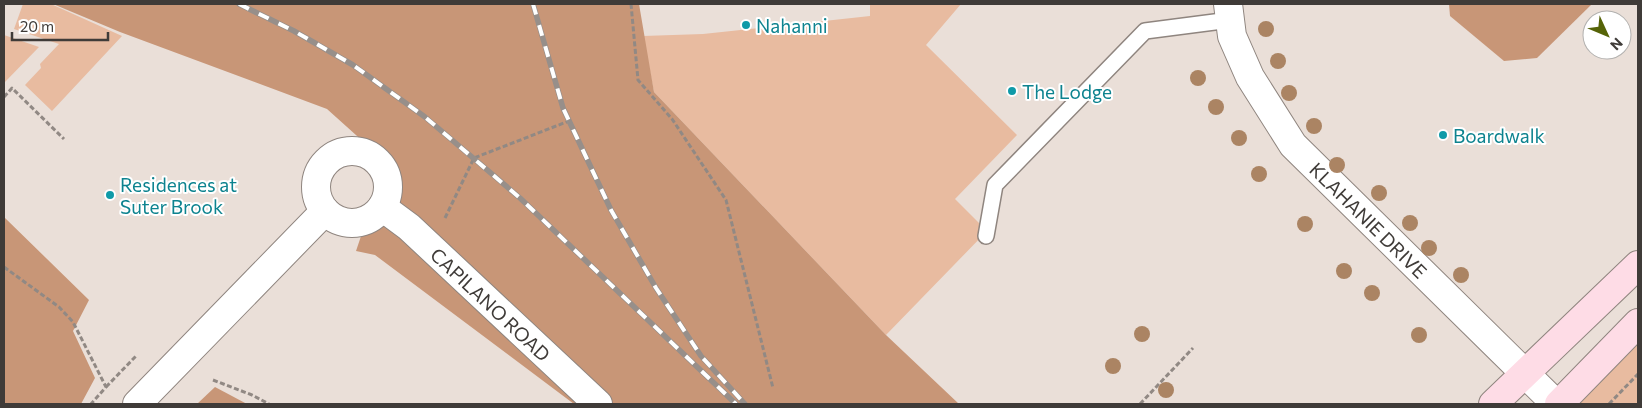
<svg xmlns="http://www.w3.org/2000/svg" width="1642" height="408" font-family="Commissioner,sans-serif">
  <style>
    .green { fill: #e8bba0 }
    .forest { fill: #c89677 }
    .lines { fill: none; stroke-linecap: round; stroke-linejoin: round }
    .service-casing { stroke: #8f857f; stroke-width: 18 }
    .minor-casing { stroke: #8f857f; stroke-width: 30 }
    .secondary-casing { stroke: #8f857f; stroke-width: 30 }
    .path { stroke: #918984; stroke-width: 3; stroke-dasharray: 5 2.5; stroke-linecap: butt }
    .service { stroke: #fff; stroke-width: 15 }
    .minor { stroke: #fff; stroke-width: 28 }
    .secondary { stroke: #fedce6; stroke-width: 28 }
    .rail-casing { stroke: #978f8a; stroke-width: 5.5 }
    .rail { stroke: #fff; stroke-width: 4; stroke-dasharray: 11; stroke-linecap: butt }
    .tree { fill: #ab8463 }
    .culture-dot { fill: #0f9aa8; stroke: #fff; stroke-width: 2 }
    .labels { text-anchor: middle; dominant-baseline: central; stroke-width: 4; stroke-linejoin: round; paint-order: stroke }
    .culture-label { font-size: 19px; fill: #0d838f; stroke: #fff; text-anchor: start }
    .street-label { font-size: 19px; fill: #3f3b38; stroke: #fff }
  </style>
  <rect width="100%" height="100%" fill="#eadfd8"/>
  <g class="green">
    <path d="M23 4H51L122 36 52 111 25 85 41 68 40 64 59 44 14 29Z"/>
    <path d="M870 4H961L926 45 1017 135 955 199 987 231 886 335 654 92 643 36 703 34 870 16Z"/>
    <path d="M4 35 39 47 4 83Z"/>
    <path d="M1638 339V404H1575Z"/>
  </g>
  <g class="forest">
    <path d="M53 4H639L654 92 886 335 959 404H574L375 255 356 251 386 162 327 109 120 32Z"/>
    <path d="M1449 4H1592L1537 58 1504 61 1450 16Z"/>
    <path d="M4 217 89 300 73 331 95 378 81 404H4Z"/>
    <path d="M215 387 247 404H197Z"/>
  </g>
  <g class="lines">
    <g class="service-casing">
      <path id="service" d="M986 236 995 185 1145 31 1230 20"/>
    </g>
    <g class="minor-casing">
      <g id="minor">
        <path id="s1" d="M1228 4 1232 36 1250 77 1293 145 1556 404"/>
        <circle cx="352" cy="187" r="36"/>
        <path id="s2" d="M382 207 409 227 598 404"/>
        <path d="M137 404 325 211"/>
      </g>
    </g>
    <g class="secondary-casing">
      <g id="secondary">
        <path d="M1493 404 1638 265"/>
        <path d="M1559 404 1638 323"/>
      </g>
    </g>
    <g class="path">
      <path d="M631 4 638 80 672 119 726 200 773 388"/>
      <path d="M4 97 12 88 64 139"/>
      <path d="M445 218 474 158 569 121"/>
      <path d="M4 267 59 307 73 322 106 387 91 404"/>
      <path d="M213 380 252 395 269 404"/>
      <path d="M106 387 136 356"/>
      <path d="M1140 404 1193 348"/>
      <path d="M1609 404 1638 374"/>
    </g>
    <use href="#service" class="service"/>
    <use href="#minor" class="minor"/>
    <use href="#secondary" class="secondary"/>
    <g class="rail-casing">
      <g id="rail">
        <path d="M239 4 294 31 353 65 425 117 520 198 736 404"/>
        <path d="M533 4 563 108 611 210 656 288 701 356 745 404"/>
      </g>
    </g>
    <use href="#rail" class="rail"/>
  </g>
  <g class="tree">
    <circle cx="1266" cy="29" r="8"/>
    <circle cx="1278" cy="61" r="8"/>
    <circle cx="1198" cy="78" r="8"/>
    <circle cx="1289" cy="93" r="8"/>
    <circle cx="1216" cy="107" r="8"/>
    <circle cx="1314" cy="126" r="8"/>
    <circle cx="1239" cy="138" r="8"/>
    <circle cx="1337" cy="165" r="8"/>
    <circle cx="1259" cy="174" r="8"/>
    <circle cx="1379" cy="193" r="8"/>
    <circle cx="1410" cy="223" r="8"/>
    <circle cx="1305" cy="224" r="8"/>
    <circle cx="1429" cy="248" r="8"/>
    <circle cx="1344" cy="271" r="8"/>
    <circle cx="1461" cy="275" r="8"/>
    <circle cx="1372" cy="293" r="8"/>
    <circle cx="1142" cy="334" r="8"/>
    <circle cx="1419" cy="335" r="8"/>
    <circle cx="1113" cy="366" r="8"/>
    <circle cx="1166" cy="390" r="8"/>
  </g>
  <g class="culture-dot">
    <circle cx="746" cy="25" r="5"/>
    <circle cx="1012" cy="91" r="5"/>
    <circle cx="1443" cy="135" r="5"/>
    <circle cx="110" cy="195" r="5"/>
  </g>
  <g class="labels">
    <g class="culture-label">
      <text x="756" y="25">Nahanni</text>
      <text x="1022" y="91">The Lodge</text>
      <text x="1453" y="135">Boardwalk</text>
      <text x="120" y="184">Residences at<tspan x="120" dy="22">Suter Brook</tspan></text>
    </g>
    <g class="street-label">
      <text stroke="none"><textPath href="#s1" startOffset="264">KLAHANIE DRIVE</textPath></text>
      <text stroke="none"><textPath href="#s2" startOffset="146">CAPILANO ROAD</textPath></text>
    </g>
  </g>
  <rect width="1642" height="408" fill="none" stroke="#3f3b38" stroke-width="10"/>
  <g transform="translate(1607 35) rotate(134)"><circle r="24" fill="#ffffff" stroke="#b2b1af"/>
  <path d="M0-4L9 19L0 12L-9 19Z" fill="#556307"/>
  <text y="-8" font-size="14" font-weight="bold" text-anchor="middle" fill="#3f3b38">N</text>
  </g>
  <path d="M12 32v8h96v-8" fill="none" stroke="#3f3b38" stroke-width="2.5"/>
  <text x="20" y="32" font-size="15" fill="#3f3b38" stroke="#ffffff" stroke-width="4" paint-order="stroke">20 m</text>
</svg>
